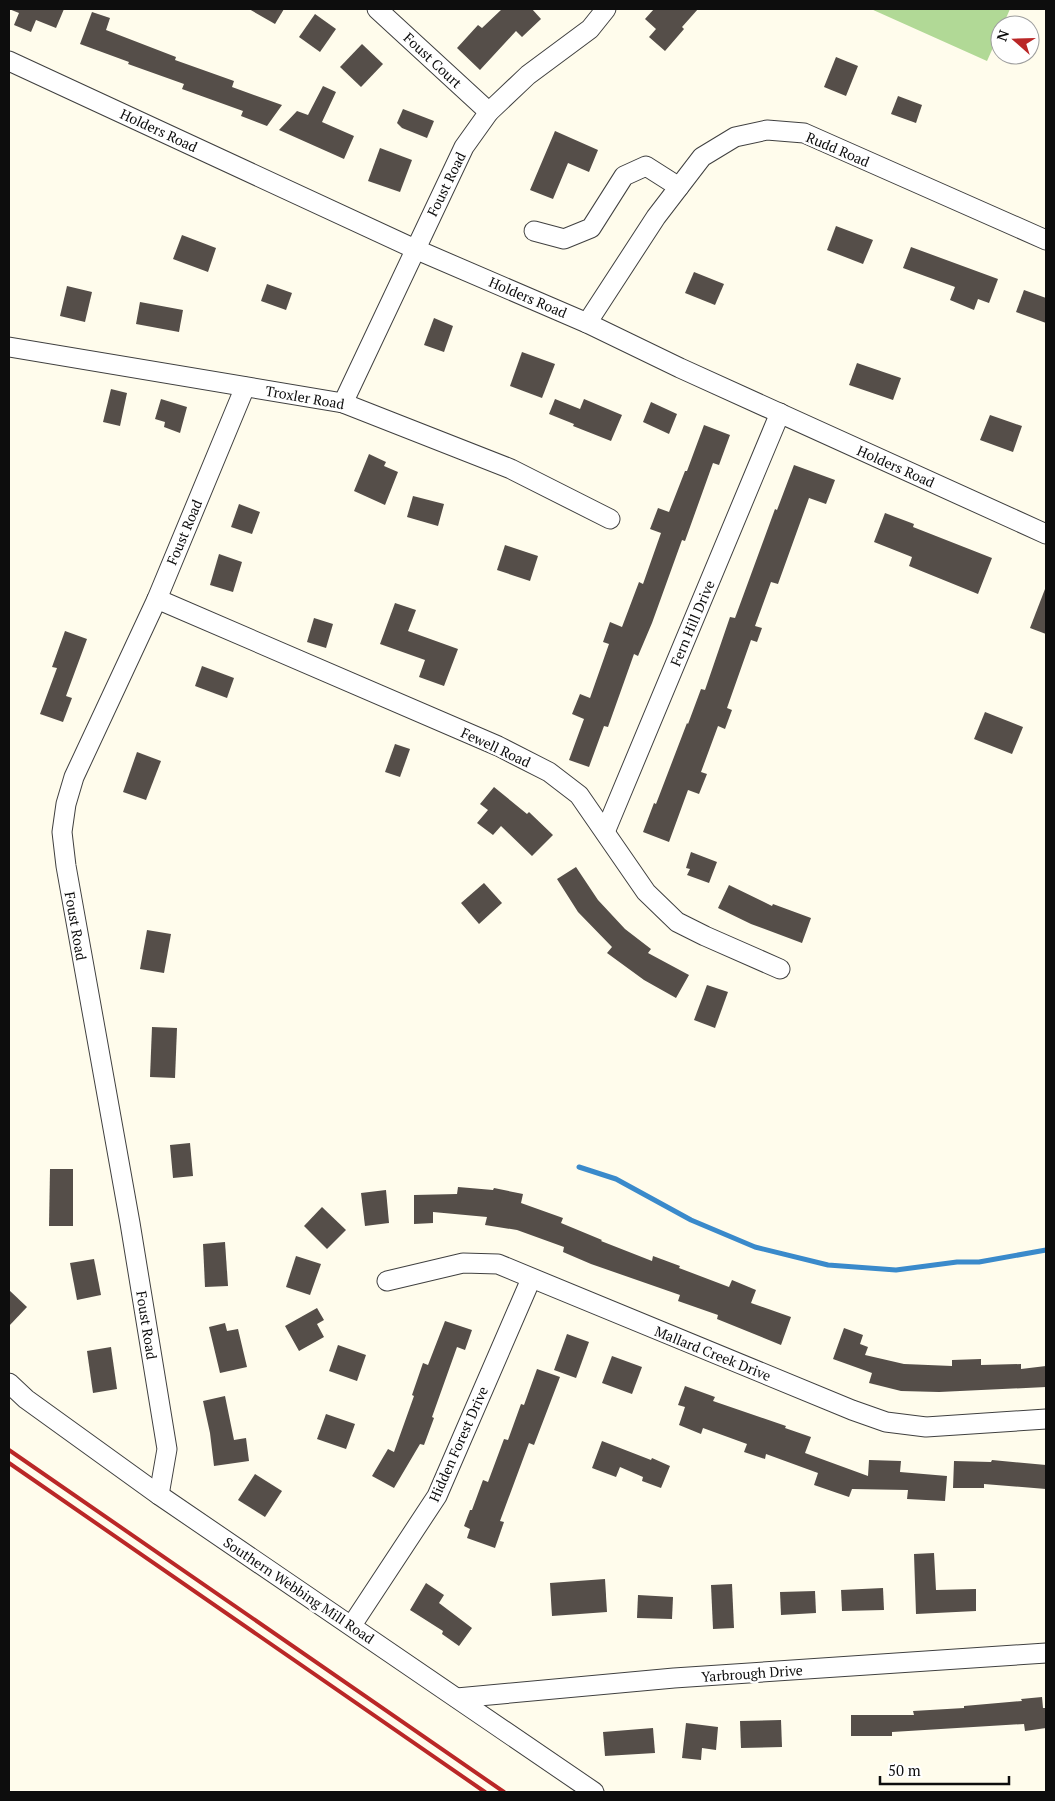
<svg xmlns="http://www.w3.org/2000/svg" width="1055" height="1801" font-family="'PT Serif',serif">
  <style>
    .forest { fill: #b1d996 }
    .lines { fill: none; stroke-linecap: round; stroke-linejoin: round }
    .stream { stroke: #3a8acb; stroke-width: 5 }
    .building { fill: #554e49 }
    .minor-casing { stroke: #404040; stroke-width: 21 }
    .minor { stroke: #fff; stroke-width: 19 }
    .rail { stroke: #ba2727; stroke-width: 4 }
    .labels { text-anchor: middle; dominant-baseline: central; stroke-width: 5; stroke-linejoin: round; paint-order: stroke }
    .street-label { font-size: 14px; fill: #0d0d0d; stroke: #fff }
  </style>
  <rect width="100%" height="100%" fill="#fffcec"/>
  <path class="forest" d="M871 9H1010L1003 25H1000V32L987 61Z"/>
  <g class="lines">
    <path class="stream" d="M579 1167 616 1179 691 1220 755 1247 828 1265 896 1270 957 1262H979L1046 1250"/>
  </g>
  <g class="building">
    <path d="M9 9H64L56 28 36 20 31 32 14 25 19 13Z"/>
    <path d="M249 9H284L275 24Z"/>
    <path d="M502 9H532L541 19 522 37 516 31 480 70 457 48 478 25 482 28Z"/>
    <path d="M654 9H698L682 27 684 29 665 51 649 37 656 29 645 19Z"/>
    <path d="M92 12 110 18 106 30 176 57 175 60 234 81 232 87 282 105 267 126 241 116 243 111 182 89 184 84 128 64 129 62 80 44Z"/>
    <path d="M315 14 336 29 320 52 299 37Z"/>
    <path d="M362 44 383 64 361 87 340 67Z"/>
    <path d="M836 57 858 66 846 96 824 87Z"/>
    <path d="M323 86 336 92 322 122 354 136 344 159 279 130 297 111 308 115Z"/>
    <path d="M898 96 922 105 916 123 891 114Z"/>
    <path d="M403 109 434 121 427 138 402 128 397 123Z"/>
    <path d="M555 131 598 150 589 172 568 163 553 199 530 190Z"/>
    <path d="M380 148 412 160 400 192 368 181Z"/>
    <path d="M836 226 873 240 863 264 827 250Z"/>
    <path d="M182 235 216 248 208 272 173 259Z"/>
    <path d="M911 247 998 279 989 303 978 299 974 310 950 300 955 287 903 268Z"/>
    <path d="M694 272 724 284 715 305 685 293Z"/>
    <path d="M267 284 292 293 286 310 261 301Z"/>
    <path d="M67 286 92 292 85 322 60 316Z"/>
    <path d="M1024 290 1046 298V323L1016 312Z"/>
    <path d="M140 302 183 310 179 332 136 324Z"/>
    <path d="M434 318 453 326 444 352 424 345Z"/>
    <path d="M522 352 555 364 542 398 510 386Z"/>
    <path d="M857 363 901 378 893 400 849 385Z"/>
    <path d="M111 389 127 393 120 426 103 422Z"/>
    <path d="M161 399 187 407 180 433 164 427 165 422 155 419Z"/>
    <path d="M555 399 580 409 584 399 622 415 611 441 573 426 574 424 549 414Z"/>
    <path d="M651 402 677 414 669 434 643 422Z"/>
    <path d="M990 415 1022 426 1013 452 980 440Z"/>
    <path d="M704 425 730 435 719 465 713 463 685 541 682 540 652 623 638 656 634 654 608 727 604 726 589 767 569 760 584 719 572 714 580 694 590 698 609 644 603 642 610 622 622 627 639 582 643 584 661 533 650 529 658 508 669 512 685 471H687Z"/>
    <path d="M369 454 386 462 384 466 398 472 385 505 354 491Z"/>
    <path d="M794 465 835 480 826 504 809 498 778 584 771 582 755 626 762 628 757 642 751 640 727 708 732 710 725 729 718 726 701 772 707 774 699 794 688 790 669 842 643 832 654 803 656 804 687 723 688 724 701 689 705 690 730 617 735 618 775 509 777 510Z"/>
    <path d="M413 496 444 504 438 526 407 517Z"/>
    <path d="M239 504 260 512 252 534 231 527Z"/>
    <path d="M885 513 914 524 913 527 992 558 978 594 909 566 912 557 874 542Z"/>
    <path d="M505 545 538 556 530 581 497 570Z"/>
    <path d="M219 554 242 562 233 592 210 585Z"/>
    <path d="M1045 589 1046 590V634L1030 628Z"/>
    <path d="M395 603 416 610 408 631 458 649 444 686 419 677 425 660 380 644Z"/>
    <path d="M314 618 333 624 326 648 307 642Z"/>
    <path d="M65 631 87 639 66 696 72 698 63 722 40 714 57 668 52 667Z"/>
    <path d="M202 666 234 678 227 698 195 686Z"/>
    <path d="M985 712 1023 727 1012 754 974 739Z"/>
    <path d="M395 744 410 749 400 777 385 772Z"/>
    <path d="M137 752 161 761 146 800 123 792Z"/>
    <path d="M494 787 527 814 529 812 553 835 532 856 501 826 493 835 477 823 488 810 480 804Z"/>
    <path d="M691 852 717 862 709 883 687 875 690 869 686 868Z"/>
    <path d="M576 867 598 900 625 929 651 949 648 953 689 975 676 998 644 980 607 953 612 947 578 912 557 879Z"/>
    <path d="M484 883 502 903 479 924 461 903Z"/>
    <path d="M729 885 772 906 773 904 811 918 802 943 751 924 718 908Z"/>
    <path d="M147 930 171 934 164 973 140 969Z"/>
    <path d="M707 985 728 992 715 1028 694 1020Z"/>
    <path d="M152 1027 177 1028 175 1078 150 1077Z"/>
    <path d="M190 1143 193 1176 173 1178 170 1145Z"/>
    <path d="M50 1169H73V1226H49Z"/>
    <path d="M458 1187 493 1190 494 1188 523 1194 521 1203 563 1218 561 1223 602 1240 601 1241 652 1261 653 1256 680 1266 679 1268 729 1287 732 1280 756 1290 751 1303 791 1317 781 1345 717 1319 718 1315 678 1301 680 1295 591 1264 563 1252 564 1247 517 1230 485 1225 487 1217 433 1212V1223L414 1224V1195L457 1194Z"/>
    <path d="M386 1190 389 1223 365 1226 361 1193Z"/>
    <path d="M322 1207 346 1230 327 1249 304 1226Z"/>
    <path d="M225 1242 228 1286 205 1287 203 1244Z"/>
    <path d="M296 1256 321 1264 310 1295 286 1287Z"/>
    <path d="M94 1259 101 1295 77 1300 70 1263Z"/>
    <path d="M9 1290 27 1307 9 1326Z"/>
    <path d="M317 1308 324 1320 317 1324 324 1337 299 1351 285 1326Z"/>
    <path d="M445 1321 472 1330 465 1350 457 1347 432 1417 434 1418 424 1445 420 1444 394 1488 372 1476 388 1449 394 1452 414 1396 412 1395 423 1363 428 1365Z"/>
    <path d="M225 1323 227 1331 238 1329 247 1367 220 1373 209 1327Z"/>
    <path d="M844 1328 863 1335 860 1344 868 1347 865 1355 904 1364 952 1366V1360L981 1359V1365L1021 1364V1369L1046 1366V1387L939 1392 901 1391 869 1383 872 1373 833 1359Z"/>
    <path d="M567 1334 589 1342 576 1378 554 1370Z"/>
    <path d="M338 1345 366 1355 357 1381 329 1371Z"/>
    <path d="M111 1347 117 1389 93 1393 87 1351Z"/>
    <path d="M612 1356 642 1367 632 1394 602 1383Z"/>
    <path d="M537 1369 560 1377 534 1445 529 1443 500 1521 504 1522 495 1548 467 1538 470 1529 464 1526 470 1510H472L483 1480 488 1482 504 1439 508 1440 521 1404 524 1405Z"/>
    <path d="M685 1386 715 1397 713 1401 786 1426 785 1428 811 1437 805 1453 868 1476 869 1460 901 1461 900 1472 947 1476 945 1501 907 1499 908 1490 852 1489 849 1497 814 1485 818 1473 766 1454 765 1459 744 1452 747 1444 703 1428 701 1434 679 1425 685 1407 678 1405Z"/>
    <path d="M225 1396 234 1440 246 1438 249 1461 214 1466 210 1433 203 1401Z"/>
    <path d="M326 1414 355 1424 346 1449 317 1439Z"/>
    <path d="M602 1441 651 1460 652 1458 670 1466 661 1488 642 1481 643 1477 620 1467 616 1477 592 1468Z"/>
    <path d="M992 1460 1046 1465V1489L984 1484V1488H953L954 1461 991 1462Z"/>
    <path d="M255 1474 282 1491 265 1517 238 1500Z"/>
    <path d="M934 1553 936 1590 976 1589V1611L916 1614 914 1554Z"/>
    <path d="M605 1579 607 1612 552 1616 550 1583Z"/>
    <path d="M426 1583 444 1595 439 1603 472 1628 459 1646 442 1634 443 1631 410 1610Z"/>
    <path d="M732 1584 734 1628 713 1629 711 1585Z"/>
    <path d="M883 1588 884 1610 842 1611 841 1590Z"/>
    <path d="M815 1591 816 1613 781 1615 780 1592Z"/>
    <path d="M638 1595 673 1597 672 1619 637 1618Z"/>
    <path d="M1042 1697 1043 1708H1046V1728L1025 1731 1024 1724 892 1732V1736H851V1715H914L913 1711 964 1708V1706L1022 1701 1021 1699Z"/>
    <path d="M781 1720 782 1747 741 1748 740 1721Z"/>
    <path d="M686 1723 718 1727 716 1750 702 1748 701 1760 682 1758Z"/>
    <path d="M653 1728 655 1753 605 1756 603 1732Z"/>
  </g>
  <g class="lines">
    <g class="minor-casing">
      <g id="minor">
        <path d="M377 9 489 112"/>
        <path d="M9 61 415 249 587 323 680 368 1046 534"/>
        <path d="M534 231 564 239 591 228 624 176 646 166 679 187"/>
        <path d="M587 323 656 217 702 157 735 137 767 130 804 133 1046 240"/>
        <path d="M9 347 343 403 511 469 610 519"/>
        <path d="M343 403 464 147 489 112 528 75 590 29 606 9"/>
        <path d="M157 599 498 746 549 772 579 795 646 892 677 922 705 936 780 969"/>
        <path d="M605 832 780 413"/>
        <path d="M387 1281 463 1263 498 1264 852 1410 886 1422 926 1427 1046 1419"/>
        <path d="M9 1383 26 1399 159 1495 594 1792"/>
        <path d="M159 1495 167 1449 130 1223 66 866 62 832 66 804 74 777 157 599 245 387"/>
        <path d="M352 1625 437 1496 531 1279"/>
        <path d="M457 1698 674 1678 1046 1653"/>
      </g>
    </g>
    <use href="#minor" class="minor"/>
    <g class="rail">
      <path d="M9 1450 504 1792"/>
      <path d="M9 1463 485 1792"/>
    </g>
  </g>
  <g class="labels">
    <g class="street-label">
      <text transform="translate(433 60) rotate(43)">Foust Court</text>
      <text transform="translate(159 130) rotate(25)">Holders Road</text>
      <text transform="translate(838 149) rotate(23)">Rudd Road</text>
      <text transform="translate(446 184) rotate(-64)">Foust Road</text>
      <text transform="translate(528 297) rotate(23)">Holders Road</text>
      <text transform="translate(305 397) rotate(10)">Troxler Road</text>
      <text transform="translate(896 466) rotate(24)">Holders Road</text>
      <text transform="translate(184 532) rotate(-67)">Foust Road</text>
      <text transform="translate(692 623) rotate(-67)">Fern Hill Drive</text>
      <text transform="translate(496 747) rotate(25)">Fewell Road</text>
      <text transform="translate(76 926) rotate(80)">Foust Road</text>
      <text transform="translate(147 1325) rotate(81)">Foust Road</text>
      <text transform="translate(713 1353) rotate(22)">Mallard Creek Drive</text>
      <text transform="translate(458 1444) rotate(-66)">Hidden Forest Drive</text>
      <text transform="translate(299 1590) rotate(34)">Southern Webbing Mill Road</text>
      <text transform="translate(752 1673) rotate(-4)">Yarbrough Drive</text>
    </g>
  </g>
  <rect width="1055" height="1801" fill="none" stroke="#0d0d0d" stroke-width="20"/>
  <g transform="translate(1015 40) rotate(290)"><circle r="24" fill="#ffffff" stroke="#9e9e9e"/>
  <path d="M0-4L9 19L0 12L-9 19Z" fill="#ba2727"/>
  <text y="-8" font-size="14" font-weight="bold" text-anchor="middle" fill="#0d0d0d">N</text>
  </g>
  <path d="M880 1776v8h129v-8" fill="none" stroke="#0d0d0d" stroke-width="2.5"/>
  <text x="888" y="1776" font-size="15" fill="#0d0d0d" stroke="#ffffff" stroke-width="4" paint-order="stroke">50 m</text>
</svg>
